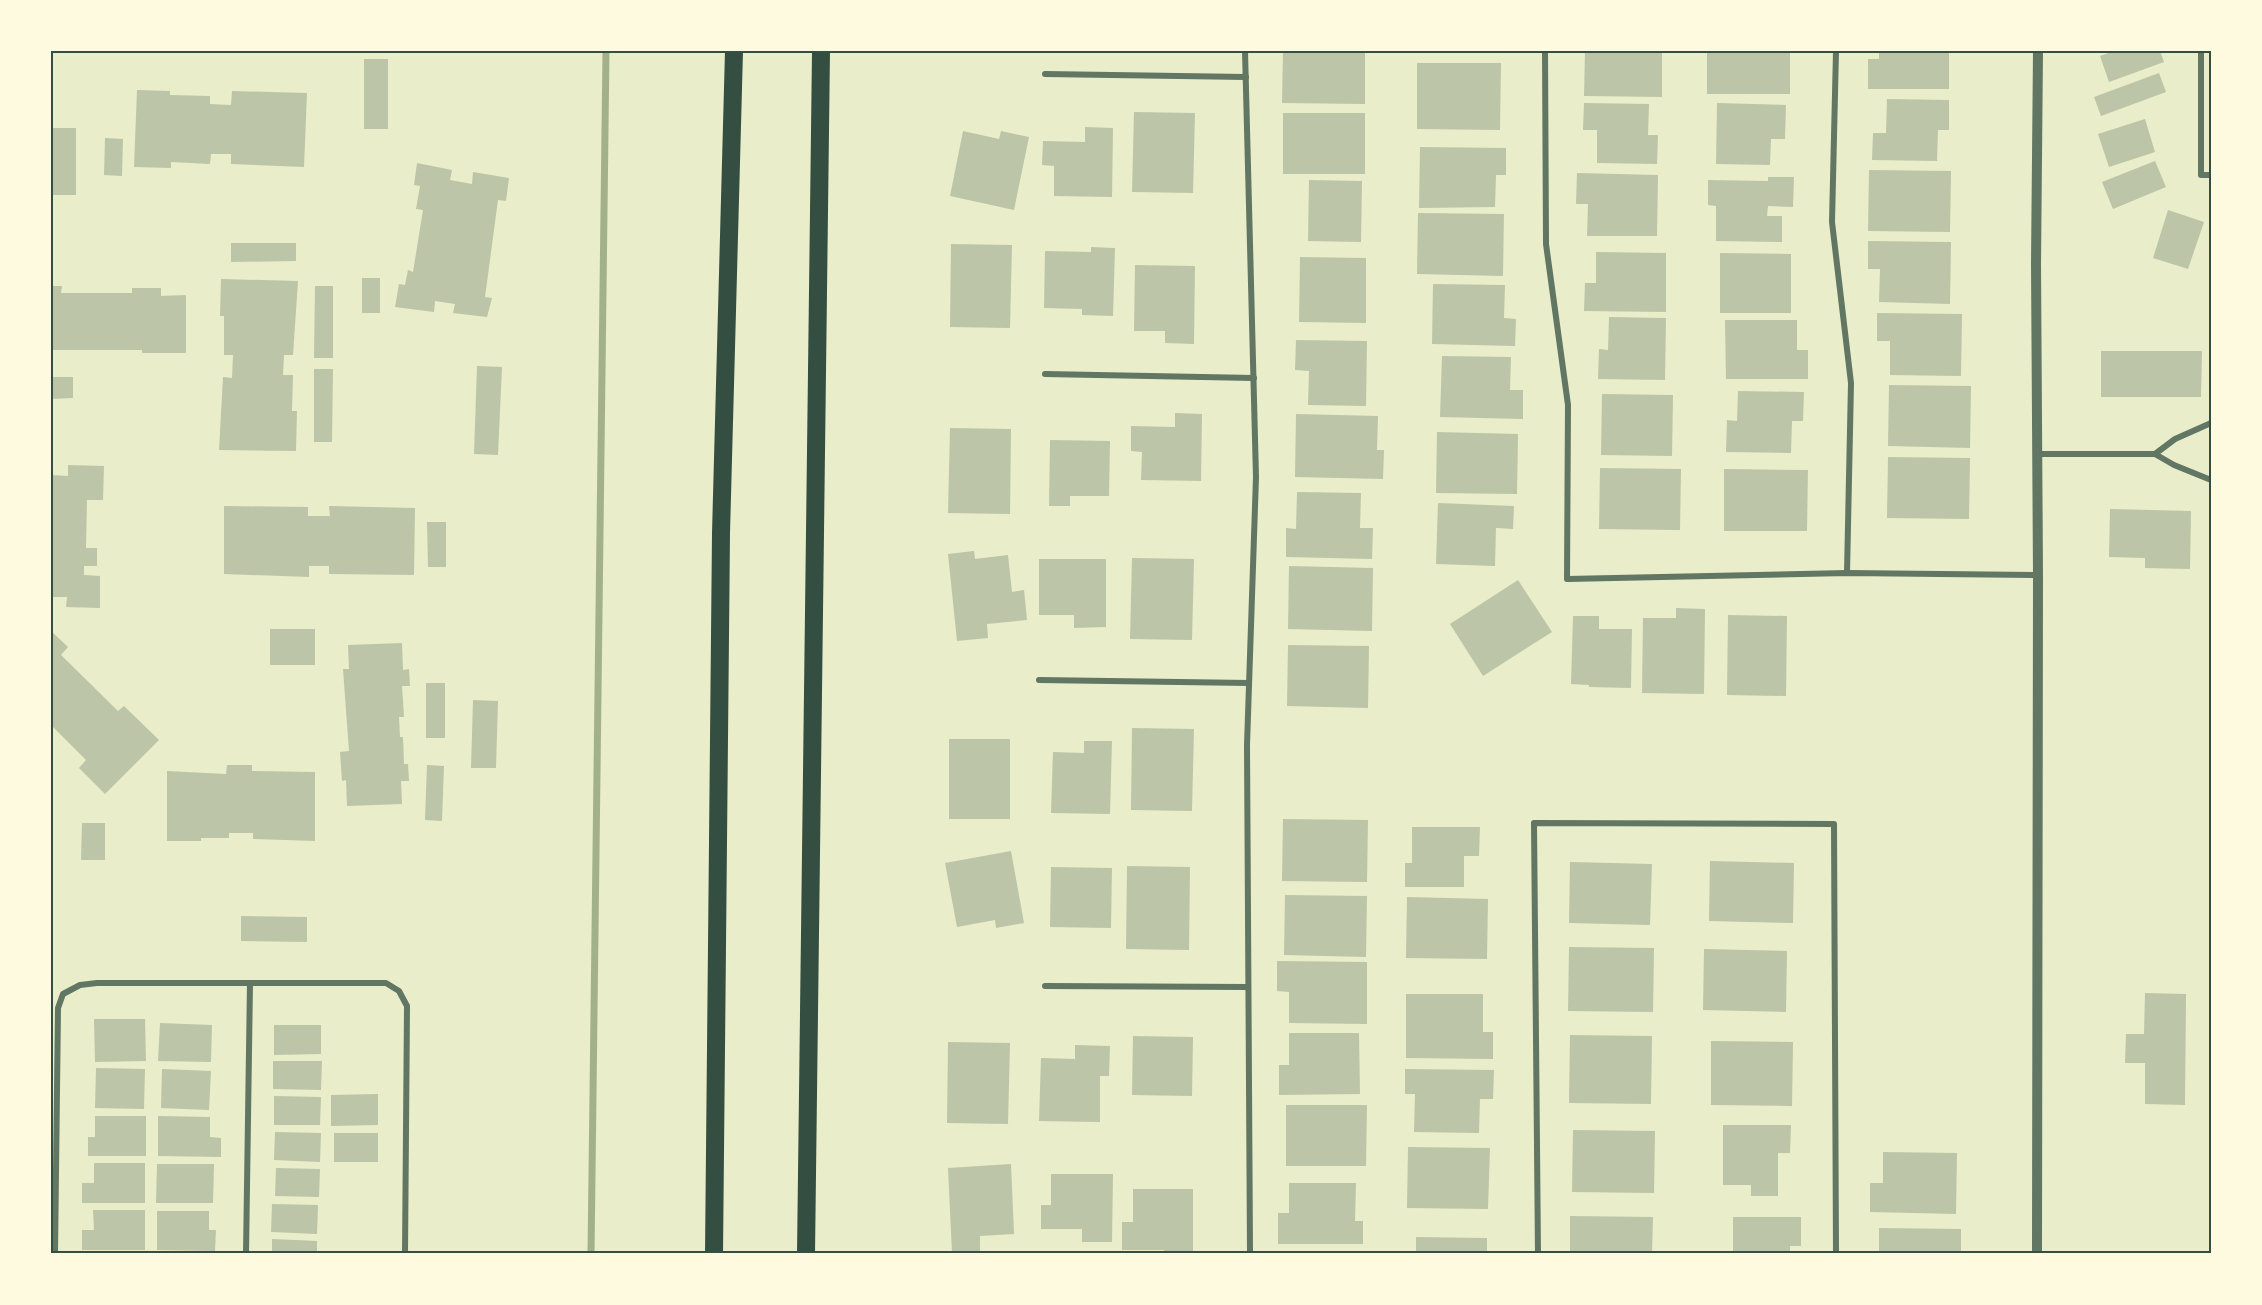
<svg xmlns="http://www.w3.org/2000/svg" width="2262" height="1305" font-family="'Exo 2',sans-serif">
  <style>
    .lines { fill: none; stroke-linecap: round; stroke-linejoin: round }
    .stream { stroke: #a3b18a; stroke-width: 7 }
    .building { fill: #bcc5a7 }
    .minor { stroke: #617663; stroke-width: 6 }
    .tertiary { stroke: #617663; stroke-width: 10 }
    .motorway { stroke: #344e41; stroke-width: 18 }
    .neatline { fill: none; stroke: #344e41; stroke-width: 2 }
  </style>
  <rect width="100%" height="100%" fill="#e9edc9"/>
  <g class="lines">
    <path class="stream" d="M591 1254 606 51"/>
  </g>
  <g class="building">
    <path d="M1283 51H1365V104L1282 103Z"/>
    <path d="M1585 51H1662V97L1584 96Z"/>
    <rect x="1707" y="51" width="83" height="43"/>
    <path d="M1879 51H1949V89H1868V59H1879Z"/>
    <path d="M2114 51H2160L2164 62 2109 82 2100 56Z"/>
    <rect x="364" y="59" width="24" height="70"/>
    <path d="M1417 63H1501L1500 130 1417 129Z"/>
    <path d="M2159 73 2166 92 2101 116 2094 97Z"/>
    <path d="M137 90 170 91V95L210 96V104L231 105 232 91 307 93 304 167 231 164V154H211L210 164 171 162V168L134 167Z"/>
    <path d="M1887 99 1949 100V130H1938L1937 161 1872 160 1873 133H1886Z"/>
    <path d="M1584 103 1649 104 1648 135H1658L1657 164 1597 163V130H1583Z"/>
    <path d="M1717 103 1786 105 1785 139H1771L1770 165 1716 164Z"/>
    <path d="M1134 112 1195 113 1193 193 1132 192Z"/>
    <rect x="1283" y="113" width="82" height="61"/>
    <path d="M2145 119 2155 152 2109 167 2098 134Z"/>
    <path d="M1085 127 1113 128 1112 197 1054 196V166L1042 165 1043 141 1085 142Z"/>
    <rect x="51" y="128" width="25" height="67"/>
    <path d="M963 131 999 139 1001 131 1029 137 1014 210 950 196Z"/>
    <path d="M105 138 123 139 122 176 104 175Z"/>
    <path d="M1420 147 1506 148V175H1496L1495 207 1419 208Z"/>
    <path d="M2155 161 2166 187 2113 209 2102 182Z"/>
    <path d="M417 163 452 170 450 180 472 184 473 172 509 178 506 201 498 200 485 297 492 298 487 317 453 313 455 304 435 301 434 312 395 307 399 284 405 285 408 270 413 272 423 210 416 209 420 186 414 185Z"/>
    <path d="M1869 170 1951 171 1950 232 1868 231Z"/>
    <path d="M1577 173 1658 175 1657 236H1587L1588 204H1576Z"/>
    <path d="M1768 177H1794L1793 207 1768 206 1767 216H1782V242L1716 241V206L1708 205V180L1768 181Z"/>
    <path d="M1309 180 1362 181 1361 242 1308 241Z"/>
    <path d="M2168 210 2204 222 2188 269 2153 258Z"/>
    <path d="M1418 213 1504 214 1503 276 1417 274Z"/>
    <path d="M1868 241 1951 242 1950 304 1879 302 1880 269H1868Z"/>
    <path d="M231 243H296V261L231 262Z"/>
    <path d="M951 244 1012 245 1010 328 950 327Z"/>
    <path d="M1091 247 1115 248 1113 316 1082 315V309L1044 308 1045 251 1091 252Z"/>
    <path d="M1596 252 1666 253V312L1584 311 1585 283H1596Z"/>
    <path d="M1720 253 1791 254V313H1720Z"/>
    <path d="M1300 257 1366 258V323L1299 322Z"/>
    <path d="M1135 265 1195 266 1194 344 1165 343V331H1134Z"/>
    <rect x="362" y="278" width="18" height="35"/>
    <path d="M221 279 298 281 293 355H284L283 375H293L292 411H297L296 451 219 450 223 377 232 378 233 355H224V316H220Z"/>
    <path d="M1433 284 1505 285 1504 318 1516 319 1515 346 1432 344Z"/>
    <path d="M51 286H62L61 293H132V288H161V296L186 295V353H142V350H51Z"/>
    <path d="M315 286H333V358H314Z"/>
    <path d="M1877 313 1962 314 1961 376 1890 375V341H1877Z"/>
    <path d="M1609 317 1666 318 1665 380 1598 379 1599 349 1608 350Z"/>
    <path d="M1725 320H1797V350H1808V379H1726Z"/>
    <path d="M1296 340 1367 341 1366 406 1308 405 1309 371 1295 370Z"/>
    <path d="M2101 351H2202L2201 397H2101Z"/>
    <path d="M1442 356 1511 357 1510 390H1523V419L1440 417Z"/>
    <path d="M477 366 502 367 498 455 474 454Z"/>
    <path d="M314 369H333L332 442H314Z"/>
    <path d="M51 377H73V398L51 399Z"/>
    <path d="M1889 385 1971 386 1970 448 1888 446Z"/>
    <path d="M1738 391 1804 392 1803 421H1792L1791 453 1726 452 1727 420 1737 421Z"/>
    <path d="M1602 394 1673 395 1672 456 1601 455Z"/>
    <path d="M1175 413 1202 414 1201 481 1141 480 1142 452 1131 451V426L1175 427Z"/>
    <path d="M1296 414 1378 416 1377 450H1384L1383 479 1295 477Z"/>
    <path d="M950 428 1011 429 1010 514 948 513Z"/>
    <path d="M1437 432 1518 434 1517 494 1436 493Z"/>
    <path d="M1050 440 1110 441 1109 496H1070V506H1049Z"/>
    <path d="M1888 457 1970 458 1969 519 1887 518Z"/>
    <path d="M68 465 104 466 103 500H87L86 548H97V566H84V575L100 576V608L66 607 67 597H51V475L68 476Z"/>
    <path d="M1600 468 1681 469 1680 530 1599 529Z"/>
    <path d="M1724 469 1808 470 1807 531H1724Z"/>
    <path d="M1297 492 1361 493 1360 528H1373L1372 559 1286 557V528L1296 529Z"/>
    <path d="M1438 503 1514 506 1513 529 1496 528 1495 566 1436 564Z"/>
    <path d="M224 506 308 507V516H330L329 506 415 508 414 575 329 574V566H309V577L224 574Z"/>
    <path d="M2110 509 2191 511 2190 569 2145 568V558L2109 557Z"/>
    <path d="M427 522H446V567H428Z"/>
    <path d="M974 551 975 559 1008 555 1012 592 1024 590 1027 620 987 624 988 638 957 641 948 554Z"/>
    <path d="M1132 558 1194 559 1192 640 1130 639Z"/>
    <path d="M1039 559H1106V627L1074 628V615H1039Z"/>
    <path d="M1289 566 1373 568 1372 631 1288 629Z"/>
    <path d="M1518 580 1552 632 1483 676 1450 624Z"/>
    <path d="M1676 608 1705 609 1704 694 1642 693 1643 618H1676Z"/>
    <path d="M1728 615 1787 616 1786 696 1727 695Z"/>
    <path d="M1573 616H1599V629H1632L1631 688 1589 687V685L1571 684Z"/>
    <rect x="270" y="629" width="45" height="36"/>
    <path d="M51 631 68 647 61 655 118 711 124 706 159 740 105 794 79 768 86 760 51 725Z"/>
    <path d="M402 643 403 670 409 669 410 686H402L404 717H399L400 737H403L404 764H408L409 781H401L402 804 347 806 346 780 342 781 340 752 349 751 343 669H349L348 645Z"/>
    <path d="M1288 645 1369 646 1368 708 1287 706Z"/>
    <rect x="426" y="683" width="19" height="55"/>
    <path d="M473 700 498 701 496 768H471Z"/>
    <path d="M1132 728 1194 729 1192 811 1131 810Z"/>
    <rect x="949" y="739" width="61" height="80"/>
    <path d="M1084 741H1112L1110 814 1051 813 1053 752 1084 753Z"/>
    <path d="M227 765H252V771L315 772V841L253 839V833H229V838H201V841H167V771L226 774Z"/>
    <path d="M427 765 444 766 442 821 425 820Z"/>
    <path d="M1283 819 1368 820 1367 882 1282 881Z"/>
    <path d="M82 823H105V860H81Z"/>
    <path d="M1412 827H1480L1479 856H1464V887H1405V863H1412Z"/>
    <path d="M1011 851 1024 923 996 928 995 920 957 927 945 863Z"/>
    <path d="M1710 861 1794 863 1793 923 1709 921Z"/>
    <path d="M1570 862 1652 864 1650 925 1569 923Z"/>
    <path d="M1127 866 1190 867 1189 950 1126 949Z"/>
    <path d="M1051 867 1112 868 1111 928 1050 927Z"/>
    <path d="M1285 895 1367 896 1366 957 1284 955Z"/>
    <path d="M1407 897 1488 899 1487 959 1406 958Z"/>
    <path d="M241 916 307 917V942L241 941Z"/>
    <path d="M1569 947 1654 948 1653 1012 1568 1011Z"/>
    <path d="M1704 949 1787 951 1786 1012 1703 1010Z"/>
    <path d="M1277 961 1367 962V1024L1289 1023V992L1277 991Z"/>
    <path d="M2145 993 2186 994 2185 1105 2145 1104V1063H2125L2126 1034H2144Z"/>
    <path d="M1406 994H1483V1032H1493V1059L1406 1058Z"/>
    <path d="M94 1019H145L146 1061 95 1062Z"/>
    <path d="M160 1023 212 1025 211 1062 158 1061Z"/>
    <path d="M274 1025H321V1054L274 1055Z"/>
    <path d="M1289 1033H1359L1360 1094 1279 1095V1065H1289Z"/>
    <path d="M1570 1035 1652 1036 1651 1104 1569 1103Z"/>
    <path d="M1133 1036 1193 1037 1192 1096 1132 1095Z"/>
    <path d="M1711 1041 1793 1042 1792 1106 1711 1105Z"/>
    <path d="M948 1042 1010 1043 1008 1124 947 1123Z"/>
    <path d="M1075 1045 1110 1046 1109 1076H1100V1122L1039 1121 1041 1058 1075 1059Z"/>
    <path d="M273 1061H322L321 1090 273 1089Z"/>
    <path d="M96 1068 145 1069 144 1109 95 1108Z"/>
    <path d="M162 1069 211 1071 209 1110 161 1108Z"/>
    <path d="M1405 1069 1494 1070 1493 1099H1480L1479 1133 1414 1132 1415 1094H1405Z"/>
    <path d="M378 1094V1125L331 1126V1095Z"/>
    <path d="M274 1096 321 1097 320 1125H274Z"/>
    <path d="M1286 1105H1367L1366 1166H1286Z"/>
    <path d="M95 1116H146V1156H88V1137H95Z"/>
    <path d="M158 1116 210 1117V1137L221 1138V1157L158 1156Z"/>
    <path d="M1723 1125H1791L1790 1153H1778V1196H1751V1185H1723Z"/>
    <path d="M1573 1130 1655 1131 1654 1193 1572 1192Z"/>
    <path d="M275 1132 321 1133 320 1162 274 1160Z"/>
    <rect x="334" y="1133" width="44" height="29"/>
    <path d="M1408 1147 1490 1148 1488 1209 1407 1208Z"/>
    <path d="M1883 1152 1957 1153 1956 1214 1870 1212V1183H1883Z"/>
    <path d="M94 1163H145V1203H82V1183H94Z"/>
    <path d="M157 1164H214L213 1203H156Z"/>
    <path d="M1011 1164 1014 1234 980 1236V1252L952 1253 948 1168Z"/>
    <path d="M276 1168 320 1169 319 1197 275 1196Z"/>
    <path d="M1051 1174H1113L1112 1242H1082V1229H1041V1205H1051Z"/>
    <path d="M1289 1183H1356L1355 1221H1363V1244H1278V1213H1289Z"/>
    <path d="M1133 1189H1193V1254H1164V1250H1122V1222H1133Z"/>
    <path d="M272 1204 318 1205 317 1234 271 1232Z"/>
    <path d="M93 1210H145V1250H82V1230H94Z"/>
    <path d="M157 1211H209V1230H216L215 1251 157 1250Z"/>
    <path d="M1570 1216 1653 1217 1652 1254H1570Z"/>
    <path d="M1733 1217H1801V1246H1790V1254H1733Z"/>
    <path d="M1879 1228 1961 1229V1254H1879Z"/>
    <path d="M1416 1237 1487 1238V1254H1416Z"/>
    <path d="M272 1239 317 1241V1254H272Z"/>
  </g>
  <g class="lines">
    <g class="minor">
      <path d="M1245 51 1256 477 1247 745 1250 1254"/>
      <path d="M1545 51 1546 244 1568 405 1567 579 1847 573 2038 575"/>
      <path d="M1836 51 1832 222 1851 383 1847 573"/>
      <path d="M2201 51V175H2211"/>
      <path d="M1045 74 1246 77"/>
      <path d="M1045 374 1254 378"/>
      <path d="M2037 454H2155L2174 465 2211 480"/>
      <path d="M2155 454 2175 439 2211 423"/>
      <path d="M1039 680 1249 683"/>
      <path d="M1045 986 1248 987"/>
      <path d="M55 1254 58 1008 63 994 80 985 97 983H386L399 991 407 1006 405 1254"/>
      <path d="M246 1254 250 983"/>
      <path d="M1538 1254 1534 823 1834 824 1836 1254"/>
    </g>
    <path class="tertiary" d="M2037 1254 2038 575 2036 264 2038 51"/>
    <g class="motorway">
      <path d="M714 1254 721 533 734 51"/>
      <path d="M806 1254 821 51"/>
    </g>
  </g>
  <rect width="2262" height="1305" fill="none" stroke="#fefae0" stroke-width="105"/>
  <rect x="52" y="52" width="2158" height="1200" class="neatline"/>
</svg>
